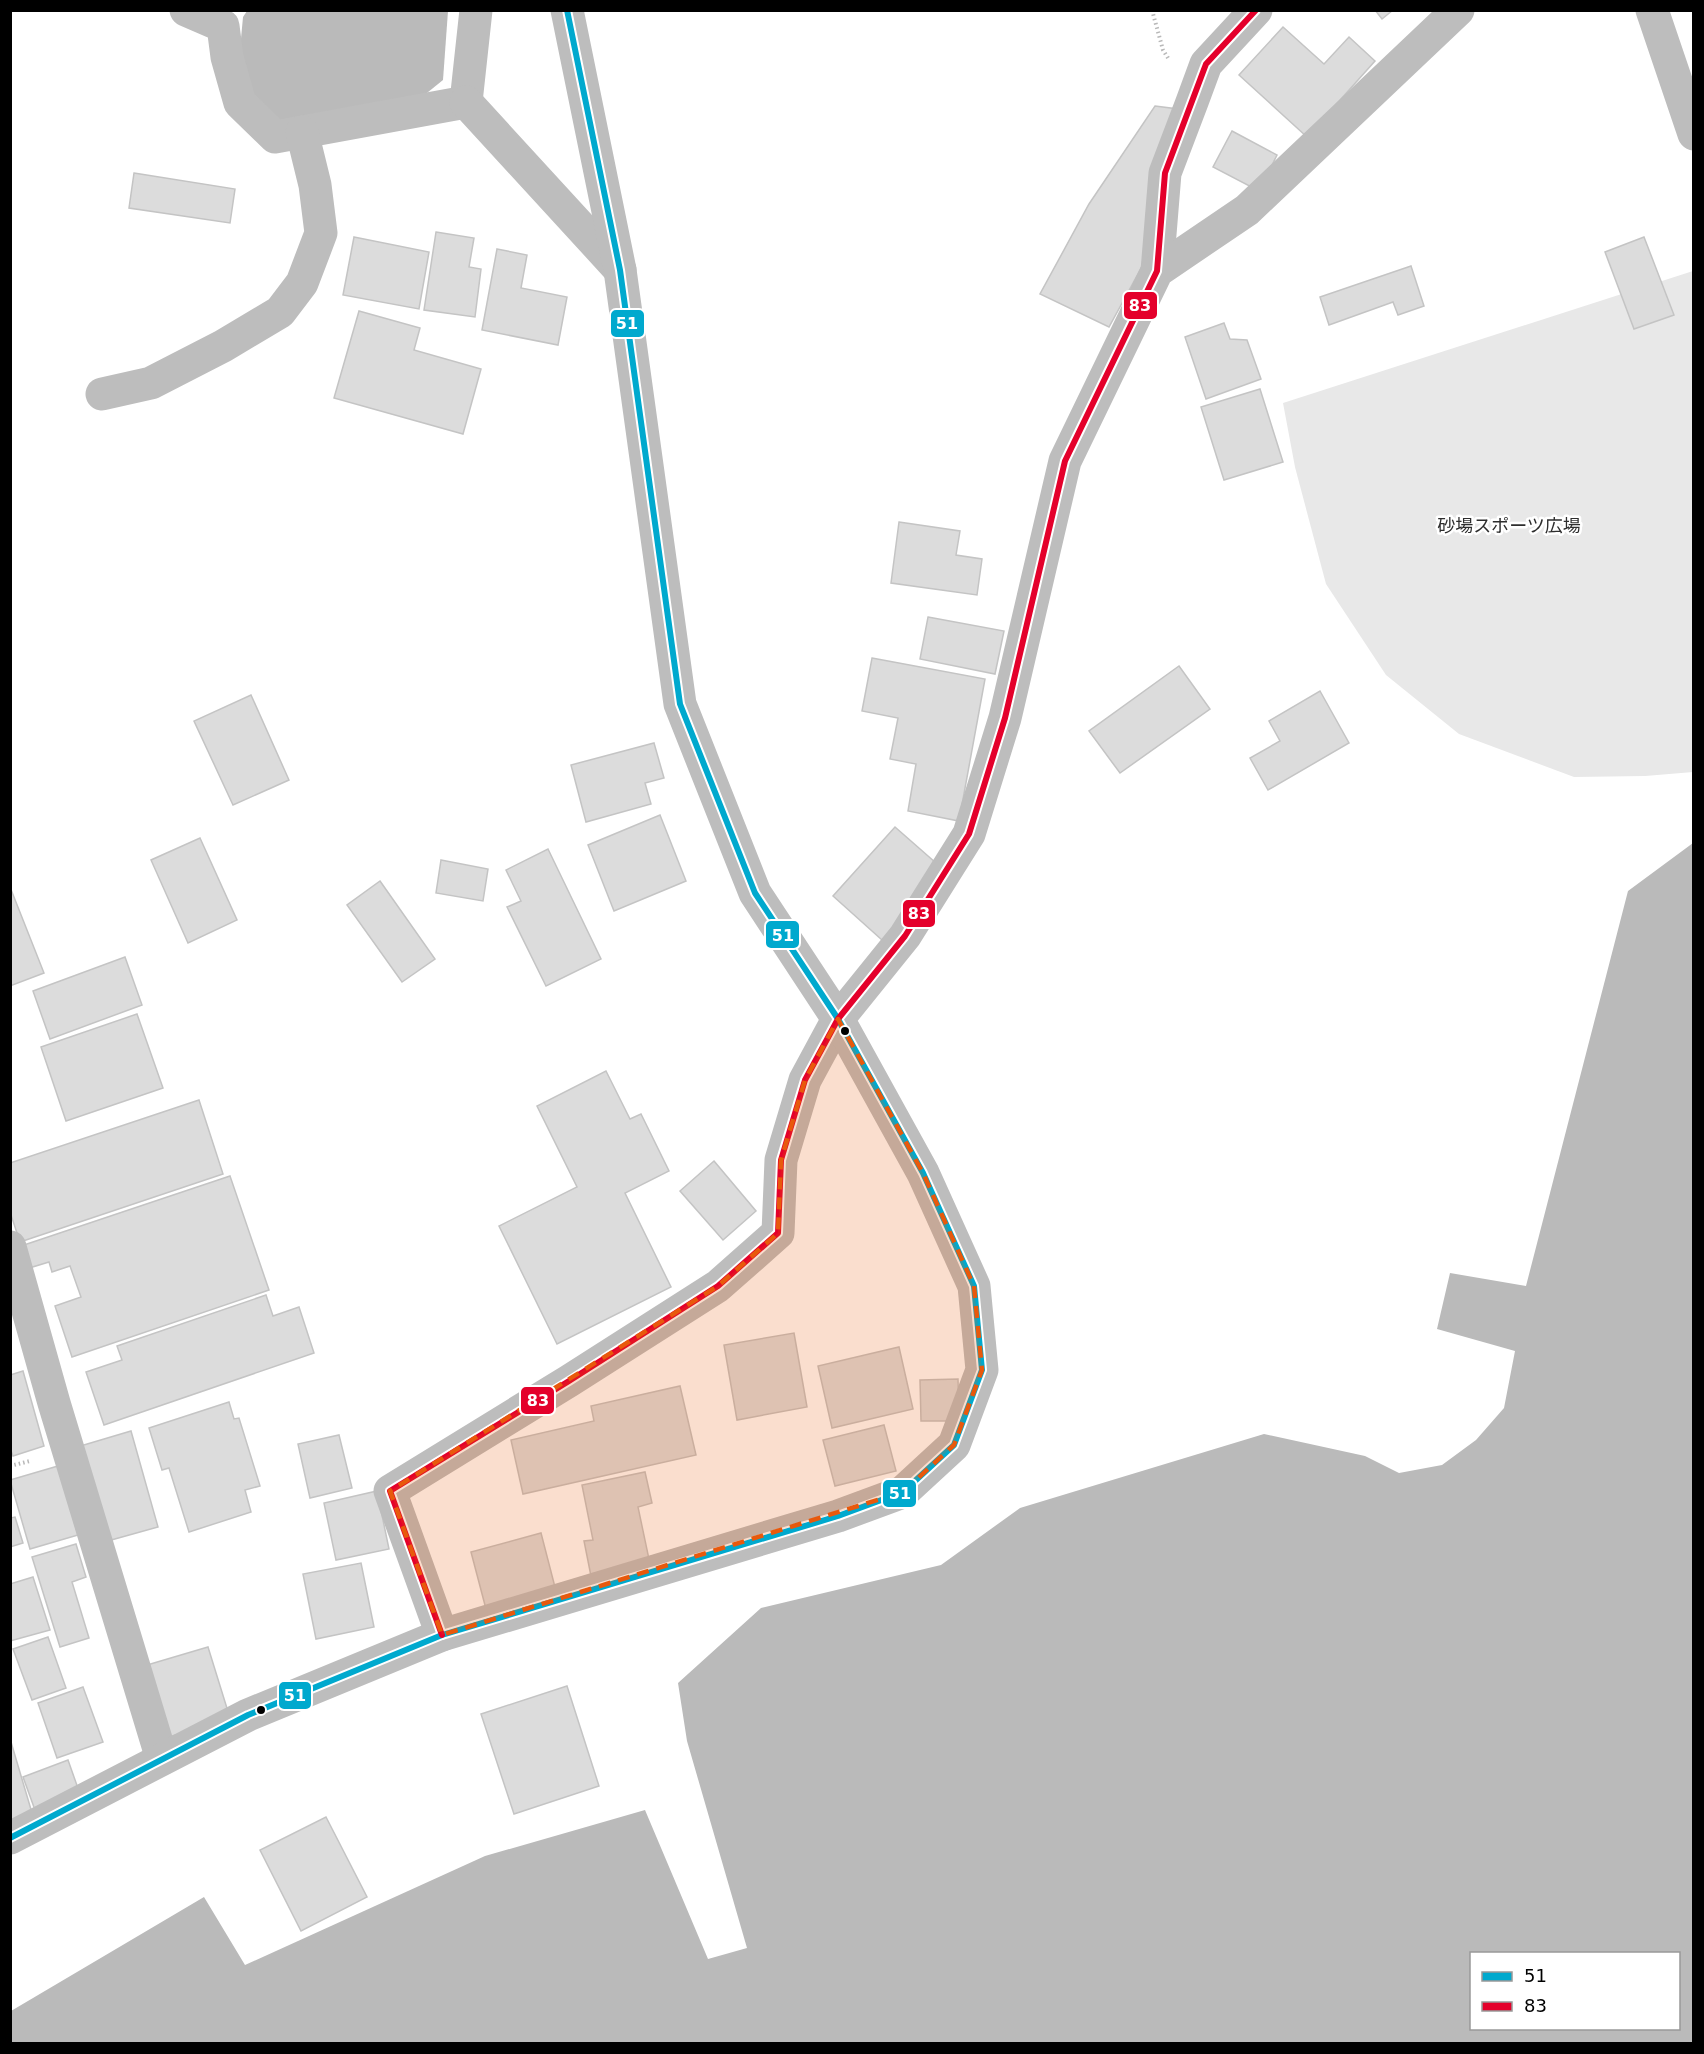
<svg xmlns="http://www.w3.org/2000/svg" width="1704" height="2054" font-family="'DejaVu Sans','Noto Sans JP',sans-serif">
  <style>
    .green { fill: #e8e8e8 }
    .water { fill: #bababa; fill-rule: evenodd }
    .building { fill: #dcdcdc; stroke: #c4c4c4; stroke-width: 1.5 }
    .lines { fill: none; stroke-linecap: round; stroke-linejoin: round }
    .path { stroke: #b8b8b8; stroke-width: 4; stroke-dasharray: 1.5 3; stroke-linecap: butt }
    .minor { stroke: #bdbdbd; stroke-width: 33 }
    .tertiary { stroke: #bdbdbd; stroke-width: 33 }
    .bus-1-casing { stroke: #fff; stroke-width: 10 }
    .bus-2-casing { stroke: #fff; stroke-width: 10 }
    .bus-1 { stroke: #00a9ce; stroke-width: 6 }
    .bus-2 { stroke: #e4002b; stroke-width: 6 }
    .marked { fill: #e8590c; fill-opacity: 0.2; stroke: #e8590c; stroke-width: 4.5; stroke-dasharray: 12 8; stroke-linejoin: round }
    .bus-dot { fill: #000; stroke: #fff; stroke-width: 2 }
    .labels { text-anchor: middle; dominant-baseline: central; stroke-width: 5; stroke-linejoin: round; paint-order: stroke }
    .park-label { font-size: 18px; fill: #2d2d2d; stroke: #fff }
    .line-badge { stroke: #fff; stroke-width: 2 }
    .badge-label { font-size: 16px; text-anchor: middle; font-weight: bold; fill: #fff }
  </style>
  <rect width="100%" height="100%" fill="#fff"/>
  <path class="green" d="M1693 271V772L1645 776 1574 777 1459 734 1386 675 1326 584 1295 467 1283 403Z"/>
  <g class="water">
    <path d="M247 11H448L443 80 417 101 274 122 256 101 239 60 243 17Z"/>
    <path d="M1693 843V2043H11V2011L204 1897 245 1965 485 1856 645 1810 708 1959 747 1948 687 1741 678 1683 761 1608 941 1565 1020 1508 1264 1434 1365 1456 1399 1473 1442 1465 1476 1440 1504 1408 1515 1351 1437 1329 1450 1273 1526 1286 1628 891ZM1472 1954H1678V2028H1472Z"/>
  </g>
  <g class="building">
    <path d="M1375 10H1393L1382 19Z"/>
    <path d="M1283 27 1324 64 1349 37 1375 61 1307 137 1239 75Z"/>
    <path d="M1155 106 1178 109 1145 261 1109 327 1040 294 1089 204Z"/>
    <path d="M1232 131 1277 155 1259 191 1213 167Z"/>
    <path d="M134 173 235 189 230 223 129 208Z"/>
    <path d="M436 232 474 238 469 267 481 269 475 317 424 310Z"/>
    <path d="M354 237 429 252 419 309 343 295Z"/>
    <path d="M1644 237 1674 315 1634 329 1605 252Z"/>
    <path d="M497 249 527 255 521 288 567 297 558 345 482 330Z"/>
    <path d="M1411 266 1424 306 1398 315 1393 302 1329 325 1320 297Z"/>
    <path d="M359 311 420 328 414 350 481 369 463 434 334 398Z"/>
    <path d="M1224 323 1230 339 1247 340 1261 379 1206 399 1185 337Z"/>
    <path d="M1260 389 1283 462 1224 480 1201 407Z"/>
    <path d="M899 522 960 531 956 555 982 559 977 595 891 583Z"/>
    <path d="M928 617 1004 631 995 674 920 659Z"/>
    <path d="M872 658 985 679 959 821 908 811 916 764 890 759 898 718 862 711Z"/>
    <path d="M1179 666 1210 709 1120 773 1089 731Z"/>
    <path d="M1320 691 1349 743 1268 790 1250 758 1280 741 1269 721Z"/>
    <path d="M251 695 289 780 233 805 194 721Z"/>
    <path d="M654 743 664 778 645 783 651 804 586 822 571 765Z"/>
    <path d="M660 815 686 881 614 911 588 845Z"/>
    <path d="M895 827 944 870 882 940 833 896Z"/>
    <path d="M200 838 237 920 188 943 151 860Z"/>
    <path d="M548 849 601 959 546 986 507 907 521 901 506 870Z"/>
    <path d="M441 860 488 869 483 901 436 893Z"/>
    <path d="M380 881 435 959 402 982 347 905Z"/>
    <path d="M10 887 44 973 10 986Z"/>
    <path d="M125 957 142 1005 50 1039 33 991Z"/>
    <path d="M137 1014 163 1088 66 1121 41 1047Z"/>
    <path d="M606 1071 630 1119 641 1114 669 1171 625 1193 671 1287 557 1344 499 1226 577 1187 537 1106Z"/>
    <path d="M199 1100 223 1174 20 1242 10 1212V1163Z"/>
    <path d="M714 1161 756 1211 723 1240 680 1191Z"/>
    <path d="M230 1176 269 1290 72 1357 55 1306 81 1297 70 1266 52 1272 49 1262 26 1269 18 1247Z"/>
    <path d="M266 1295 273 1316 299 1307 314 1353 104 1425 86 1372 122 1360 117 1346Z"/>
    <path d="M794 1333 807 1407 737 1420 724 1345Z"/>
    <path d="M899 1347 913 1409 832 1428 818 1366Z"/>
    <path d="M23 1371 44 1446 13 1456 10 1448V1375Z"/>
    <path d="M958 1379 959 1421H921L920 1380Z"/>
    <path d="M680 1386 696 1455 523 1494 511 1440 594 1421 591 1406Z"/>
    <path d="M229 1402 234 1419 239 1418 260 1486 245 1490 251 1512 189 1532 169 1468 162 1470 149 1428Z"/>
    <path d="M884 1425 896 1471 835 1486 823 1440Z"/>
    <path d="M131 1431 158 1527 104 1542 77 1447Z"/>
    <path d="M339 1435 352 1488 310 1498 298 1444Z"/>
    <path d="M58 1466 78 1535 30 1549 10 1480Z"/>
    <path d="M645 1472 652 1503 638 1507 650 1564 591 1576 584 1541 593 1540 582 1485Z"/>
    <path d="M377 1491 389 1549 336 1560 324 1503Z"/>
    <path d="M15 1517 23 1543 10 1547V1518Z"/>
    <path d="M541 1533 556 1591 486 1609 471 1552Z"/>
    <path d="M76 1544 86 1577 72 1582 89 1638 60 1647 32 1557Z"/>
    <path d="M361 1563 374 1627 316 1639 303 1574Z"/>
    <path d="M33 1577 50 1630 10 1641V1584Z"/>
    <path d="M48 1637 66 1688 32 1700 13 1649Z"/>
    <path d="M208 1647 230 1718 169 1737 147 1665Z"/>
    <path d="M567 1686 599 1786 514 1814 481 1714Z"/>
    <path d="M83 1687 103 1742 57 1758 38 1703Z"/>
    <path d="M11 1742 35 1823 10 1830V1742Z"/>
    <path d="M68 1760 80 1794 35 1810 23 1777Z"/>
    <path d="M326 1817 367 1897 301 1931 260 1850Z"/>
  </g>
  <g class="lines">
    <g class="path">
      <path d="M1152 10 1163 50 1168 58"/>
      <path d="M10 1466 30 1461"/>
    </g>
    <g class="minor">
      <path d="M186 10 223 26 227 57 240 103 275 137 466 102 476 10"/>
      <path d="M1652 10 1694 134"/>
      <path d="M466 102 620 270"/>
      <path d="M1157 271 1165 173 1192 102 1206 64 1256 10"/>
      <path d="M102 394 151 383 223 346 280 312 302 283 321 233 315 185 302 132"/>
      <path d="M10 1247 54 1403 162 1759"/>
      <path d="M442 1635 390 1491 569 1381 718 1286 778 1233 781 1160 805 1080 838 1019"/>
    </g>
    <g class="tertiary">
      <path d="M838 1019 905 936 969 834 1005 718 1065 461 1157 271 1247 210 1458 10"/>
      <path d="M10 1838 248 1715 442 1635 838 1516 903 1492 954 1445 982 1370 974 1286 923 1173 838 1019 755 893 680 704 620 270 567 10"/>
    </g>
    <g class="bus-1-casing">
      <path id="bus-1" d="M10 1838 248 1715 442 1635 838 1516 903 1492 954 1445 982 1370 974 1286 923 1173 838 1019 755 893 680 704 620 270 567 10"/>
    </g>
    <g class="bus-2-casing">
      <path id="bus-2" d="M442 1635 390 1491 569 1381 718 1286 778 1233 781 1160 805 1080 838 1019 905 936 969 834 1005 718 1065 461 1157 271 1165 173 1206 64 1256 10"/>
    </g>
    <use href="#bus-1" class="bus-1"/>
    <use href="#bus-2" class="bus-2"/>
  </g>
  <path class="marked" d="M838 1019 923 1173 974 1286 982 1370 954 1445 903 1492 442 1635 390 1491 718 1286 778 1233 781 1160 805 1080Z"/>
  <g class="bus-dot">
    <circle cx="845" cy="1031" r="5"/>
    <circle cx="261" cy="1710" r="5"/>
  </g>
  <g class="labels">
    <g class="park-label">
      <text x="1509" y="525">砂場スポーツ広場</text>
    </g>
  </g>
  <g class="line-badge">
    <rect x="1123" y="291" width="35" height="29" rx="6" fill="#e4002b"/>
    <rect x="610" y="309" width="35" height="29" rx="6" fill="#00a9ce"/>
    <rect x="902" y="899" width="34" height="29" rx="6" fill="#e4002b"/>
    <rect x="765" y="920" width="35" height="29" rx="6" fill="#00a9ce"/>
    <rect x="520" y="1386" width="35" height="29" rx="6" fill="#e4002b"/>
    <rect x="882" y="1479" width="35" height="29" rx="6" fill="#00a9ce"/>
    <rect x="278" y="1681" width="34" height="29" rx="6" fill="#00a9ce"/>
  </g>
  <g class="badge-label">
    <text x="1140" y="311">83</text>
    <text x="627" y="329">51</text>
    <text x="919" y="919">83</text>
    <text x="783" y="941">51</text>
    <text x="538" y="1406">83</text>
    <text x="900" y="1499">51</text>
    <text x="295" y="1701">51</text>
  </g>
  <rect width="1704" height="2054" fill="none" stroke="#000000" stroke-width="24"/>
  <rect x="1470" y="1952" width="210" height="78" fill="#ffffff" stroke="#999999" stroke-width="1.5"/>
  <rect x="1482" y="1972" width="30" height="9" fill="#00a9ce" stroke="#999999" stroke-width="1.5"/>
  <text x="1524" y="1982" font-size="18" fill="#000000">51</text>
  <rect x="1482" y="2002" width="30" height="9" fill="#e4002b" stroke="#999999" stroke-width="1.5"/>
  <text x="1524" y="2012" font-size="18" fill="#000000">83</text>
</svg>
